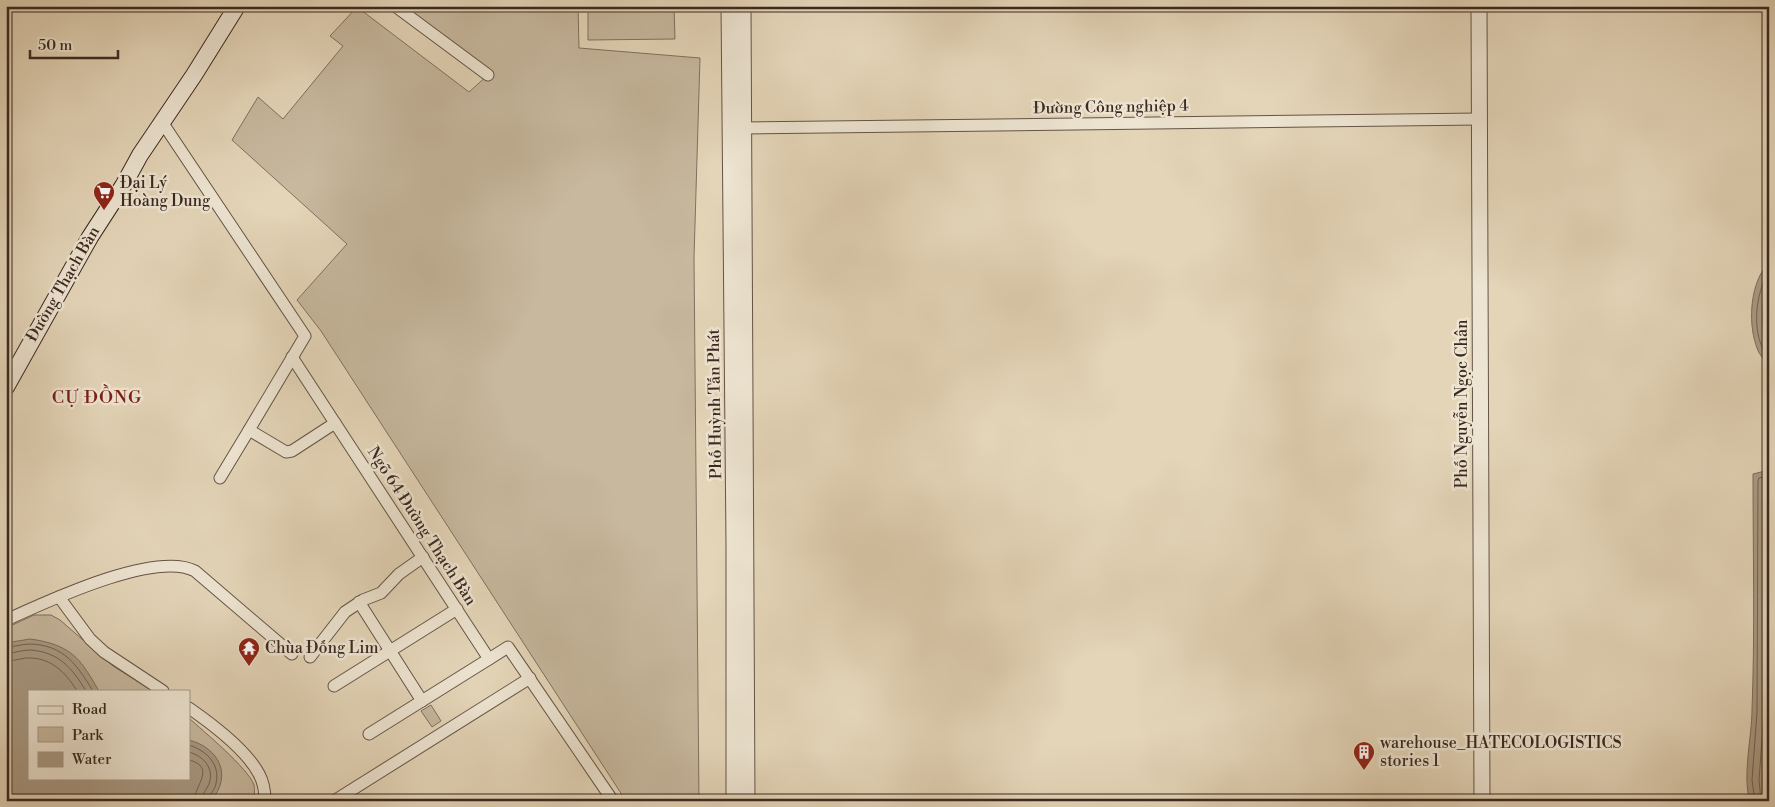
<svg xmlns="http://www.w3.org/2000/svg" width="1775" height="807" font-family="'Libre Bodoni',serif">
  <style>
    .green { fill: #c7b89e; stroke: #807060 }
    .water { fill: #aa9b85; stroke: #7d6d5d }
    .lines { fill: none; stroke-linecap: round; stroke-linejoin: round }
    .shore { stroke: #726253; stroke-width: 1 }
    .minor-casing { stroke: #645447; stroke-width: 13 }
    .tertiary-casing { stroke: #645447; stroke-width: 17 }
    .secondary-casing { stroke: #3a2921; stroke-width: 18 }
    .minor { stroke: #ede4d1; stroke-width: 11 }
    .tertiary { stroke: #ede4d1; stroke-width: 15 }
    .secondary { stroke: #ede4d1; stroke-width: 16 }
    .labels { text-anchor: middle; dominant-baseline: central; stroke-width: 5; stroke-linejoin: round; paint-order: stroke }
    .street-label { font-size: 16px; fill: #3a2921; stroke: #ede4d1 }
    .poi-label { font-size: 16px; fill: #3a2921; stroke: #ede4d1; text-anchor: start }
    .neighbourhood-label { font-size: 18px; letter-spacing: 1px; fill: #7a1f14; stroke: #ede4d1 }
  </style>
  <rect width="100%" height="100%" fill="#e4d5b8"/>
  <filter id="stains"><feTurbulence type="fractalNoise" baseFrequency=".004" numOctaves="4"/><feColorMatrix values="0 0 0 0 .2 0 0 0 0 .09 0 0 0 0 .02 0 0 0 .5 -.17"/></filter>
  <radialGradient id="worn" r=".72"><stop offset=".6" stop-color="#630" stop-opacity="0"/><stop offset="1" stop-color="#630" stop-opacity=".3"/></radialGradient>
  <g class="green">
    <path d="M395 6H578L579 48 700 58 694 258 699 801H626L321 331 297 300 347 244 232 140 258 97 283 119 343 46 330 36 357 7 469 92 488 75Z"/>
    <path d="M588 6H674L675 39 588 40Z"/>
    <path d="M34 615H51L60 620 113 666 153 691H29V778H189V718C203 731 248 768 254 785 255 789 254 797 254 801H6V628Z"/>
    <path d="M431 705 441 721 432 727 421 711Z"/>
  </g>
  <g class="water">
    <path d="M1769 263V365C1763 359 1758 353 1756 345 1748 322 1750 281 1769 263Z"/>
    <path d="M1769 470V801H1750C1742 777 1752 736 1752 710 1755 632 1753 553 1753 474Z"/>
    <path d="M30 639C52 642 71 648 84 667 90 675 94 683 99 691H29V778H189V740C219 748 233 775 211 801H6V643Z"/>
  </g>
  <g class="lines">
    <g class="shore">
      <path d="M1769 271C1755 293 1750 337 1769 358"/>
      <path d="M1769 283C1761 300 1760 330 1769 346"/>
      <path d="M6 647C14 647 22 644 30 644 64 645 77 665 93 691"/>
      <path d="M6 654C14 653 22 650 30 650 59 652 72 668 86 691"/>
      <path d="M6 661C13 661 19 659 26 658 50 657 65 671 77 691"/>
      <path d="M189 745C208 751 222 766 215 787 213 792 208 795 208 801"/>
      <path d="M189 752C204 756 216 770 208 786 205 792 202 794 201 801"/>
      <path d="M189 760C217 767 194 786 194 801"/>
      <path d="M1755 801 1752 780 1757 712 1758 481 1759 478 1769 476"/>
      <path d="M1761 801 1759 780 1764 712V486L1769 483"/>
      <path d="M1769 801 1766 780 1769 744"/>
    </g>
    <g class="minor-casing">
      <g id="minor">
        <path d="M395 6 488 75"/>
        <path d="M162 122 305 336 249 430"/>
        <path d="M744 128 1479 119"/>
        <path d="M292 357 335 423"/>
        <path d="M220 478 249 430 286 452 292 451 335 423 489 659 369 734"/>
        <path d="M59 597 90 639 104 652 163 691"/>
        <path d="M359 602 422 701"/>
        <path d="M6 620C46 602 155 550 195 571L292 654"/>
        <path d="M310 657 345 612 363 600 381 593 399 574 423 557"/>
        <path d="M489 659 508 647 613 801"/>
        <path d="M334 686 457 609"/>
        <path d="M189 708C212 724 246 749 259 774 264 783 265 792 265 801"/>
        <path d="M334 801 530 678"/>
      </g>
    </g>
    <g class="tertiary-casing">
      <g id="tertiary">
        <path d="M729 6 734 544V801"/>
        <path d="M743 6 747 801"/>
        <path d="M1479 6 1482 801"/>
      </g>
    </g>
    <g class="secondary-casing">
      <path id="secondary" d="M6 387 90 237 123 186 140 155 194 75 237 6"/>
    </g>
    <use href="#minor" class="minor"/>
    <use href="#tertiary" class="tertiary"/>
    <use href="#secondary" class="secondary"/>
  </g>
  <defs>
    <g id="supermarket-pin" transform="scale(1.125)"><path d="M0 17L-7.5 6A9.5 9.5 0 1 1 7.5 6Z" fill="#8f2418" stroke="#ede4d1"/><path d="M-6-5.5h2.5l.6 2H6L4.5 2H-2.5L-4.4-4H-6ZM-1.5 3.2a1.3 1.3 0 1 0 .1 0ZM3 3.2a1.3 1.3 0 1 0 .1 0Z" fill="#fff"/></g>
    <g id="temple-pin" transform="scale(1.125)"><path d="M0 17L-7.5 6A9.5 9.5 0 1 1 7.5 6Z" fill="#8f2418" stroke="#ede4d1"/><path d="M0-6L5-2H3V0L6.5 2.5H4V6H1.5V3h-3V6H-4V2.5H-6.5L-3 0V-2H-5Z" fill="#fff"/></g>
    <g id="building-pin" transform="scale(1.125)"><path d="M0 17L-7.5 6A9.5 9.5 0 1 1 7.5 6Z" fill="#8f2418" stroke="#ede4d1"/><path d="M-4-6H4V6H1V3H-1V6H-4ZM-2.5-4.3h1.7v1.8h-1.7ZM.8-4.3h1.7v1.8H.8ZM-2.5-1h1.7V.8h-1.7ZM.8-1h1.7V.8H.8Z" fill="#fff"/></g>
  </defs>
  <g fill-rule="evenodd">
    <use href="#supermarket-pin" x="104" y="192"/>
    <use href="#temple-pin" x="249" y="648"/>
    <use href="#building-pin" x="1364" y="752"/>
  </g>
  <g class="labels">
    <g class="street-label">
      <text transform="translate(1111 107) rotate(-1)">Đường Công nghiệp 4</text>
      <text transform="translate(63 284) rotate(-60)">Đường Thạch Bàn</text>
      <text transform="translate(715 404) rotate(-91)">Phố Huỳnh Tấn Phát</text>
      <text transform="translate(1462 404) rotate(-90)">Phố Nguyễn Ngọc Chân</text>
      <text transform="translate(422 526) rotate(57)">Ngõ 64 Đường Thạch Bàn</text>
    </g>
    <g class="poi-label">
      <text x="120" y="183">Đại Lý<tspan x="120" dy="18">Hoàng Dung</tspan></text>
      <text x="265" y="648">Chùa Đống Lim</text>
      <text x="1380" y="743">warehouse_HATECOLOGISTICS<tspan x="1380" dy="18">stories 1</tspan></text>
    </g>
    <g class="neighbourhood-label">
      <text x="97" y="397">CỰ ĐỒNG</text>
    </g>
  </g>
  <rect width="1775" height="807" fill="none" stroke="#e4d5b8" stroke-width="25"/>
  <rect x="8" y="8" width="1760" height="792" fill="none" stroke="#3a2921" stroke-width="2.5"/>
  <rect x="12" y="12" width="1750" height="782" fill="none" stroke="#3a2921"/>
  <rect x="28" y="690" width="162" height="90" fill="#ede4d1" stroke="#a5998b"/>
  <rect x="38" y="706" width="25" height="8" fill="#ede4d1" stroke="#a5998b"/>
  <text x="72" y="714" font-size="15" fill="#3a2921">Road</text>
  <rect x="38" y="727" width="25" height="15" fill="#c7b89e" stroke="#a5998b"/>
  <text x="72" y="740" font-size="15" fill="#3a2921">Park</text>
  <rect x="38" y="752" width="25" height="15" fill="#aa9b85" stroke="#a5998b"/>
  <text x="72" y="764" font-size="15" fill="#3a2921">Water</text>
  <path d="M30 50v8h88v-8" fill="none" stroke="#3a2921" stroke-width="2.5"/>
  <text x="38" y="50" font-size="15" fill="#3a2921" stroke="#ede4d1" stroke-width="4" paint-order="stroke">50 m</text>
  <rect width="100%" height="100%" filter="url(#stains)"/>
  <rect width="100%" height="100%" fill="url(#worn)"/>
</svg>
